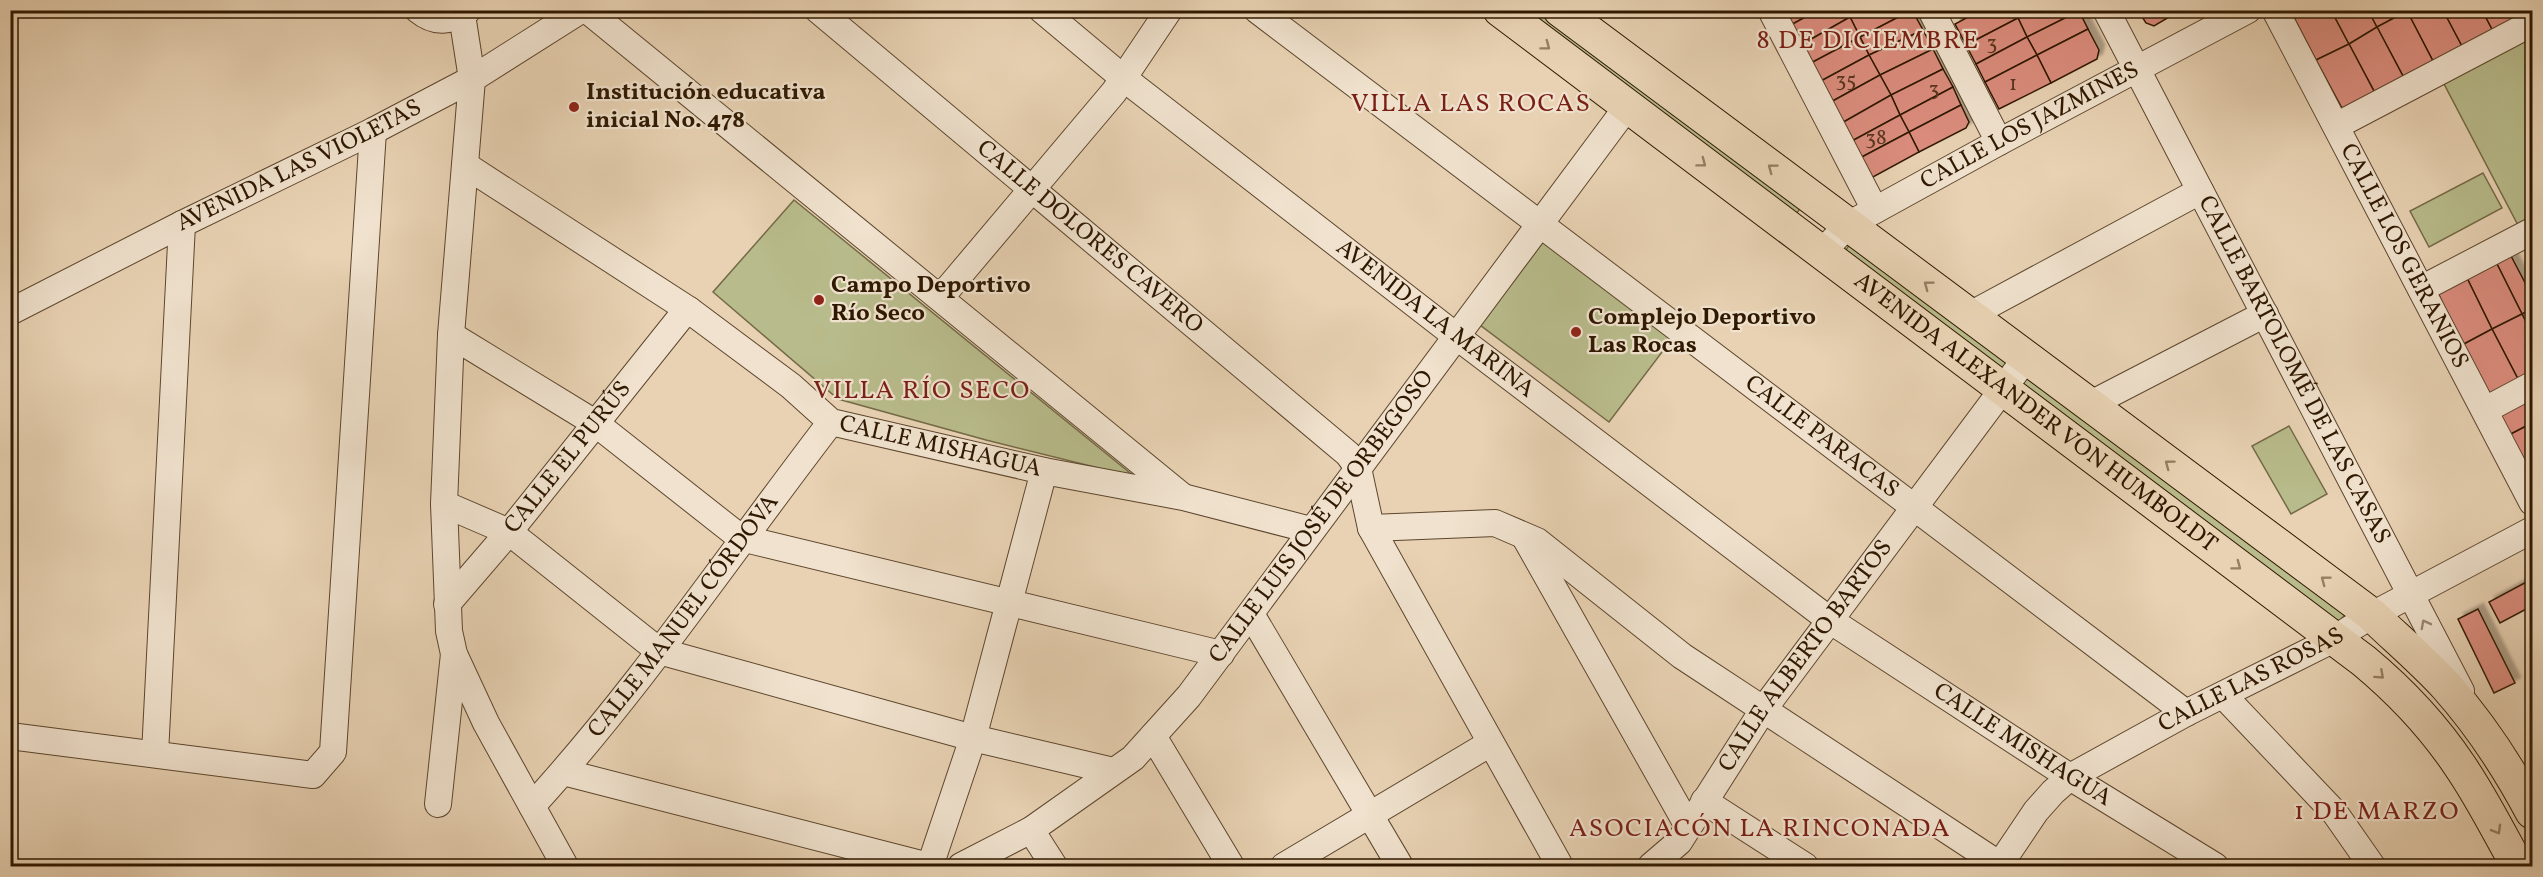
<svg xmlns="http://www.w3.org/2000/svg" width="2543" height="877" font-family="Vollkorn,serif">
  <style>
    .green { fill: #b8bb8b; stroke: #746a46; stroke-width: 1.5 }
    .building { fill: #db8c7d; stroke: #2f1800; stroke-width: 1.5; filter: url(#shadow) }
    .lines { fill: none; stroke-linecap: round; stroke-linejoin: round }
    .minor-casing { stroke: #5d462d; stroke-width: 28 }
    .major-casing { stroke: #2f1800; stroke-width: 35 }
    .minor { stroke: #f0e2ce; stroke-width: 26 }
    .major { stroke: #e8d2b3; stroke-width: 33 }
    .oneway { stroke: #957e62 }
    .oneway2 { stroke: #998771 }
    .poi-dot { fill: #8f2418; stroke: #f0e2ce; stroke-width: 2 }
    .labels { text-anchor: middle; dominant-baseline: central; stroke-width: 4.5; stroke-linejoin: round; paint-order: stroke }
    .number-label { font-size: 21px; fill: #5a351f }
    .poi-label { font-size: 24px; font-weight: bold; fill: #2f1800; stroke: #f0e2ce; text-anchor: start }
    .street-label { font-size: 24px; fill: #2f1800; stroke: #f0e2ce }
    .neighbourhood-label { font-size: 26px; letter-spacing: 1.5px; fill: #7a1f14; stroke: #f0e2ce }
  </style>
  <defs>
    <filter id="shadow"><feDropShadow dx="5.5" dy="-5.5" stdDeviation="1.5" flood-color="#0004"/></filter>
  </defs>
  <rect width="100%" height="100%" fill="#e8d2b3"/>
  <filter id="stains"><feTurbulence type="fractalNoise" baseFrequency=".00333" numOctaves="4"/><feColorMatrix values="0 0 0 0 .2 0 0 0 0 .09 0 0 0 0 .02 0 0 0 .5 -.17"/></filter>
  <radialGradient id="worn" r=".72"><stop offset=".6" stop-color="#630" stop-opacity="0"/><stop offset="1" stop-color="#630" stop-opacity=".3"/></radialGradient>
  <g class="green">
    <path d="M1515 11H1547L1803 204 1793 219Z"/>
    <path d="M2532 37V222L2520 229 2443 82Z"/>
    <path d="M2483 173 2502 208 2429 247 2410 211Z"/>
    <path d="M794 200 1135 477 986 440 838 399 713 292Z"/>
    <path d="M1544 241 1672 339 1609 422 1480 325Z"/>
    <path d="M1852 241 2348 612 2334 626 1841 257Z"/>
    <path d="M2289 426 2327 494 2291 514 2252 446Z"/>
  </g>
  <g class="building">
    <path d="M1781 10H1818L1789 26Z"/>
    <path d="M1818 10H1847L1850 17 1799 46 1789 26Z"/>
    <path d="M1863 10H1912L1860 37 1850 17Z"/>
    <path d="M1912 10 1923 30 1869 55 1860 37Z"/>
    <path d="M1981 10H2014L2018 18 1966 45 1955 24Z"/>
    <path d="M2014 10H2032L2018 18Z"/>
    <path d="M2032 10H2079V11L2027 37 2018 18Z"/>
    <path d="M2141 10H2181L2154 26 2146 23 2139 12Z"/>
    <path d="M2290 10H2331L2349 44 2316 60Z"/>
    <path d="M2331 10H2368L2377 27 2349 44Z"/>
    <path d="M2368 10H2407V11L2377 27Z"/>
    <path d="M2443 10 2462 46 2434 63 2407 11Z"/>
    <path d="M2443 10H2482L2493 31 2462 46Z"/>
    <path d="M2482 10H2519L2521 15 2493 31Z"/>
    <path d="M2079 11 2088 29 2037 55 2027 37Z"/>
    <path d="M2407 11 2434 63 2404 78 2377 27Z"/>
    <path d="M1850 17 1860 37 1809 64 1799 46Z"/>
    <path d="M2018 18 2027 37 1976 64 1966 45Z"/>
    <path d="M2377 27 2404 78 2375 93 2349 44Z"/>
    <path d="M2088 29 2099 50 2097 59 2051 83 2037 55Z"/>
    <path d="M1923 30 1933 49 1880 75 1869 55Z"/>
    <path d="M1860 37 1869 55 1819 82 1809 64Z"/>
    <path d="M2027 37 2037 55 1985 82 1976 64Z"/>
    <path d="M2349 44 2375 93 2343 110 2316 60Z"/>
    <path d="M1933 49 1943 69 1891 95 1880 75Z"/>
    <path d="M1869 55 1880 75 1829 103 1819 82Z"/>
    <path d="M2037 55 2051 83 1999 109 1985 82Z"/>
    <path d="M1943 69 1953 87 1900 115 1891 95Z"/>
    <path d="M1880 75 1891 95 1840 124 1829 103Z"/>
    <path d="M1953 87 1961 105 1909 132 1900 115Z"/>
    <path d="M1891 95 1900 115 1850 142 1840 124Z"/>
    <path d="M1961 105 1969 122 1966 128 1919 152 1909 132Z"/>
    <path d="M1900 115 1909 132 1858 159 1850 142Z"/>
    <path d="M1909 132 1919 152 1873 177 1868 176 1858 159Z"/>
    <path d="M2511 256 2532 296V309L2522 314 2496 262Z"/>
    <path d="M2496 262 2522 314 2492 329 2467 278Z"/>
    <path d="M2467 278 2492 329 2462 345 2438 293Z"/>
    <path d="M2532 309V334L2522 314Z"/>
    <path d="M2522 314 2532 334V372L2518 379 2492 329Z"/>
    <path d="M2492 329 2518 379 2491 394 2485 389 2462 345Z"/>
    <path d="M2532 395V423L2507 436 2496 415Z"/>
    <path d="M2532 423V461L2523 465 2507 436Z"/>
    <path d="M2532 579V606L2500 623 2489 602Z"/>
    <path d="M2478 609 2515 683 2494 693 2458 619Z"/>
  </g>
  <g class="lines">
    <g class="minor-casing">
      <g id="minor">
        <path d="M418 10C435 24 450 22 468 10"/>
        <path d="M587 10 1182 496"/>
        <path id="s1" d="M818 10 1348 454 1358 468 1371 528 1560 866"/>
        <path id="s2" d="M1042 10 1122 77 1456 336 1831 621 2070 777 2215 866"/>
        <path id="s3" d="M1257 10 2186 713"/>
        <path d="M1771 10 1875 210"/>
        <path d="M1931 10 1999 142"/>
        <path id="s4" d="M2106 10 2461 691"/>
        <path id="s5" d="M2275 10 2532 502"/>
        <path d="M462 15 472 79 451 335 444 504 449 631 454 654 486 723 565 866"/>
        <path d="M2336 126 2532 23"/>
        <path id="s6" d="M465 165 689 310 791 386 831 422 1044 471 1183 497 1311 530"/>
        <path id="s7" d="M1821 253 1848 225 1999 142 2248 10"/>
        <path d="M2421 289 2532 231"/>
        <path d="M941 297 1114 92 1169 10"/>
        <path id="s8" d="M10 312 182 224 373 131 472 79 581 10"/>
        <path d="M1970 315 2200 191"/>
        <path d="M451 335 595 423 741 538 1221 654"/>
        <path d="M2089 405 2265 314"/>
        <path d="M2485 410 2532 385"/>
        <path d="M444 504 509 532 659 651 973 738 1113 771"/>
        <path d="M1371 528 1495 523 1537 541 1682 656 2000 865"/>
        <path d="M1526 539 1688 826"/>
        <path id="s9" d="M447 604 509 532 680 318 689 310"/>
        <path d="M1251 614 1400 866"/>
        <path d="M2223 695 2335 813 2372 866"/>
        <path d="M10 736 313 775 333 752 373 131"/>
        <path d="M1153 736 1231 866"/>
        <path d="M155 754 182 224"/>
        <path d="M563 772 929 866"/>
        <path d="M1704 801 1805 866"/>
        <path d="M438 804 454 654"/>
        <path id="s10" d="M532 806C640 688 733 549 831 422"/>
        <path d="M1031 830 1054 866"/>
        <path d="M930 866 973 738 1044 471"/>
        <path id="s11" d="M961 866 1031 830 1133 758 1189 696 1627 107"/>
        <path d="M1284 866 1489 744"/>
        <path id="s12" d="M1651 866 1679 842 1763 710 2026 358"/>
        <path id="s13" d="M1999 866 2036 811 2053 792 2070 777 2186 713 2334 639 2372 615 2532 530"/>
      </g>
    </g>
    <g class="major-casing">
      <g id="major">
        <path id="s14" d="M1500 10 2364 661C2400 691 2434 727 2460 766 2482 798 2499 833 2518 866"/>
        <path d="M1560 10 2372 615C2397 639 2423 661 2446 686 2480 724 2508 767 2532 812"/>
      </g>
    </g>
    <use href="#minor" class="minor"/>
    <use href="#major" class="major"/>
  </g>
  <defs><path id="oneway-chevron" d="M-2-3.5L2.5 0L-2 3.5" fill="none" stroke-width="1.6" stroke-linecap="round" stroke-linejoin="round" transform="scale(1.5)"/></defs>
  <g class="oneway">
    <use href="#oneway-chevron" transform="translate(1546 46) rotate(37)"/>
    <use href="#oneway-chevron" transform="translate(1702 163) rotate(37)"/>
    <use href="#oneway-chevron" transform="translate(1772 168) rotate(-143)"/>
    <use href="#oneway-chevron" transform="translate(1928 285) rotate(-143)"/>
    <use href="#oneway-chevron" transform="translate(2169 464) rotate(-143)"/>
    <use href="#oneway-chevron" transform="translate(2237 566) rotate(37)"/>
    <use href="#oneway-chevron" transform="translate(2325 580) rotate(-143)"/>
    <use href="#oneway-chevron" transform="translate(2380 675) rotate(42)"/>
    <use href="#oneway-chevron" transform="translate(2497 830) rotate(60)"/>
  </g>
  <use class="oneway2" href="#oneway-chevron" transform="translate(2425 624) rotate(-118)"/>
  <g class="poi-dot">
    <circle cx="574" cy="107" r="6"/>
    <circle cx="819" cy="300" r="6"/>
    <circle cx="1576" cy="332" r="6"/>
  </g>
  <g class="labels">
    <g class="number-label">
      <text x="1992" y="43">3</text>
      <text x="1846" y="80">35</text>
      <text x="2013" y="84">1</text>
      <text x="1934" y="89">3</text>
      <text x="1876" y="138">38</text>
    </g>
    <g class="poi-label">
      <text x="586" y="93">Institución educativa<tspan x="586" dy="28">inicial No. 478</tspan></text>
      <text x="831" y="286">Campo Deportivo<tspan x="831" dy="28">Río Seco</tspan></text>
      <text x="1588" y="318">Complejo Deportivo<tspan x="1588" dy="28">Las Rocas</tspan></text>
    </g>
    <g class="street-label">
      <text stroke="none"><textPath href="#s7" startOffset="246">CALLE LOS JAZMINES</textPath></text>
      <text stroke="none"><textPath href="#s8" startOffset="324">AVENIDA LAS VIOLETAS</textPath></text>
      <text stroke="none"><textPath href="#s1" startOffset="354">CALLE DOLORES CAVERO</textPath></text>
      <text stroke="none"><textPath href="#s5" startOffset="278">CALLE LOS GERANIOS</textPath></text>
      <text stroke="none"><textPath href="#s2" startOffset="500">AVENIDA LA MARINA</textPath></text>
      <text stroke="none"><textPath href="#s4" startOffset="406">CALLE BARTOLOMÉ DE LAS CASAS</textPath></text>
      <text stroke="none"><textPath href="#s14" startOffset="670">AVENIDA ALEXANDER VON HUMBOLDT</textPath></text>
      <text stroke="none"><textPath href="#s3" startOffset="708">CALLE PARACAS</textPath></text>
      <text stroke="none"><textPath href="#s6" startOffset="560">CALLE MISHAGUA</textPath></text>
      <text stroke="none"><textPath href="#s9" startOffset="190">CALLE EL PURÚS</textPath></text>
      <text stroke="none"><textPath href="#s11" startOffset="510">CALLE LUIS JOSÉ DE ORBEGOSO</textPath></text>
      <text stroke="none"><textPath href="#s10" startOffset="243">CALLE MANUEL CÓRDOVA</textPath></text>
      <text stroke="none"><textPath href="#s12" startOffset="262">CALLE ALBERTO BARTOS</textPath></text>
      <text stroke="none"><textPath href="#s13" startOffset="320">CALLE LAS ROSAS</textPath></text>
      <text stroke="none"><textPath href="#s2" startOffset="1226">CALLE MISHAGUA</textPath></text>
    </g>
    <g class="neighbourhood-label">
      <text x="1868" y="41">8 DE DICIEMBRE</text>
      <text x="1471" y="104">VILLA LAS ROCAS</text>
      <text x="922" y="391">VILLA RÍO SECO</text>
      <text x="2377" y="812">1 DE MARZO</text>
      <text x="1760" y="829">ASOCIACÓN LA RINCONADA</text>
    </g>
  </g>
  <rect width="2543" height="877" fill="none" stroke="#e8d2b3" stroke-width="36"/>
  <rect x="12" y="12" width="2519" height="853" fill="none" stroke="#2f1800" stroke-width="3"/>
  <rect x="18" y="18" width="2507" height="841" fill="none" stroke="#2f1800" stroke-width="1.5"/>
  <rect width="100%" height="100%" filter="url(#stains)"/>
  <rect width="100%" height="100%" fill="url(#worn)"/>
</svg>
